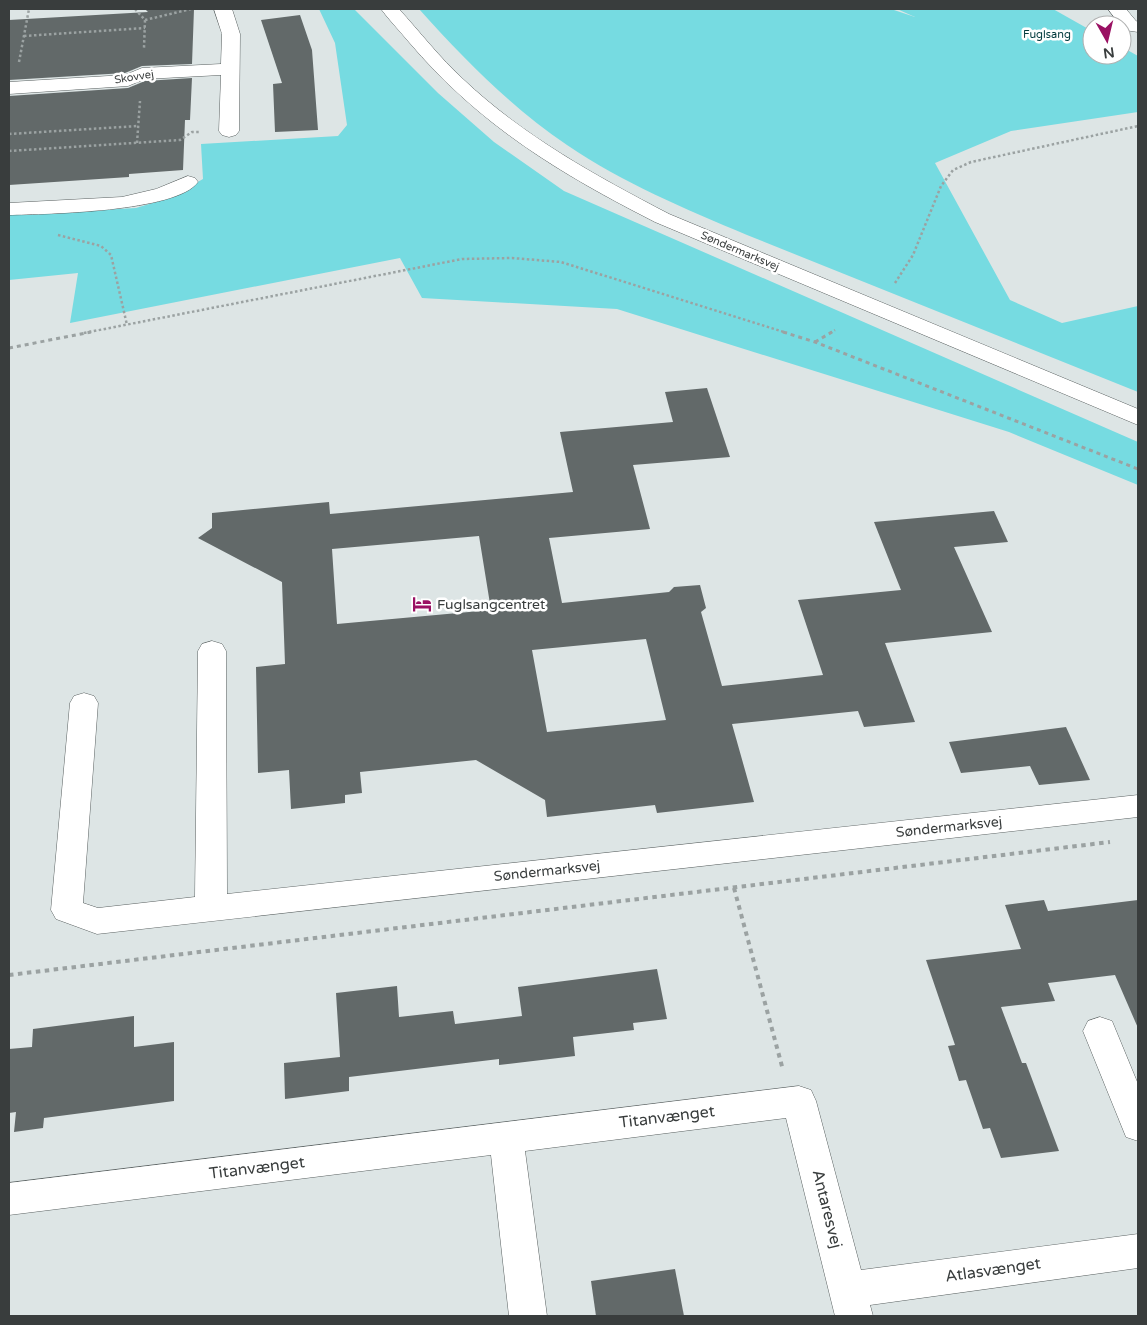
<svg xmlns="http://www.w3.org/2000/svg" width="1147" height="1325" font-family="'Varela Round',sans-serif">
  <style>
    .green { fill: #76dbe1 }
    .building { fill: #626969; fill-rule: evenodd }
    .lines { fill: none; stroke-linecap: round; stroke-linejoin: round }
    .minor-casing { stroke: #5a6161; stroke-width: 1 }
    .path-far2 { stroke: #9ba2a2; stroke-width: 2.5; stroke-dasharray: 2.5 2.5; stroke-linecap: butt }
    .path-far1 { stroke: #9ba2a2; stroke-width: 3; stroke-dasharray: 4 4; stroke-linecap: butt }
    .path { stroke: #9ba2a2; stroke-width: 4; stroke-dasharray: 4.5 4.5; stroke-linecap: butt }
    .minor { fill: #fff; fill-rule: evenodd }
    .labels { text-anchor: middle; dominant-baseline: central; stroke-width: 5; stroke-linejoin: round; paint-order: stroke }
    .far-park-label { font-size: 11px; fill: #00393c; stroke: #fff }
    .far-street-label { font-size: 11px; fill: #393d3d; stroke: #fff }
    .poi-label { font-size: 14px; fill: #393d3d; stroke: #fff; text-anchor: start }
    .street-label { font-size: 14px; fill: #393d3d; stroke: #fff }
    .near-street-label { font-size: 16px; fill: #393d3d; stroke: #fff }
  </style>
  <rect width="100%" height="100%" fill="#dde5e5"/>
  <g class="green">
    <path d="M319 9H354L438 93 494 142 564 191 1138 442V485L1009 432 617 309 422 298 400 258 70 323 78 273 9 280V215L136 208 169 198 203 179 201 144 338 136 347 125 335 43Z"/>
    <path d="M419 9H891L915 17 897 9H1053L1092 31V55H1122V47L1138 56V112L1011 131 935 163 1010 300 1062 323 1138 306V392L747 235C685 209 623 183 567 145 511 107 464 59 419 9Z"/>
  </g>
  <g class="building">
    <path d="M145 9H194L192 64 142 66 125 73 9 80V20L148 12Z"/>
    <path d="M300 15 312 50 318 130 275 132 273 84 282 83 261 20Z"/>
    <path d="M192 78 190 120H185L183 170 129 174V177L9 185V96L128 88 145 81Z"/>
    <path d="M707 388 730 457 633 465 650 529 549 538 562 603 669 592 674 587 700 585 706 608 701 612 722 686 823 675 798 600 901 590 874 522 994 511 1008 542 954 547 992 632 885 643 915 722 864 727 858 711 732 724 754 802 657 813 655 805 547 817 545 800 476 760 360 772 362 793 345 795V803L291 809 289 770 258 773 256 667 285 664 282 582 198 538 212 528V513L329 502 330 514 573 492 560 432 673 422 665 392ZM479 536 491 610 337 624 332 549ZM646 639 666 720 547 732 532 650Z"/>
    <path d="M1066 727 1090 780 1039 785 1030 766 961 773 949 742Z"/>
    <path d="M1044 900 1048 911 1138 900V1028L1115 975 1048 983 1055 1001 1001 1007 1022 1063H1026L1059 1151 1001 1158 990 1128 983 1129 966 1080 959 1081 948 1046 955 1045 926 960 1021 949 1005 905Z"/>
    <path d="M657 969 667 1019 633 1023 634 1030 573 1037 575 1056 499 1065V1059L349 1077V1091L285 1099 284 1063 340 1057 336 993 397 986 399 1017 453 1011 455 1024 522 1016 518 987Z"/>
    <path d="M134 1016V1047L174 1042V1101L44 1118 43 1128 14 1132 16 1112 9 1113V1049L32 1047 33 1029Z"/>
    <path d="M675 1269 684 1316H596L591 1281Z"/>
  </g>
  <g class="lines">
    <g class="minor-casing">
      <g id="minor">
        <path d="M214 9H232L240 34 239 131 236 135 229 137 222 135 219 131 221 75 145 79 128 86 9 94V82L125 75 142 68 221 64 222 34Z"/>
        <path d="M381 9H399C420 32 440 58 463 79 523 136 596 176 669 214L1138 409V425L655 222C559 173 479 125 408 41 399 30 389 20 381 9Z"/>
        <path d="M1108 9H1126L1136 21 1138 22V32L1124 30Z"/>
        <path d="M188 176 195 178 198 182C177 212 46 214 9 215V203L122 197 156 189Z"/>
        <path d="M212 641 222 644 226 651 227 894 1138 795V817L97 934 56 919 51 910 70 703 74 696 84 693 94 696 98 703 83 903 98 908 195 897 198 651 202 644Z"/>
        <path d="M1100 1017 1112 1021 1138 1084V1141L1126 1137 1083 1031 1088 1021Z"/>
        <path d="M799 1086 811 1090 816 1101 861 1270 1138 1234V1268L870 1305 873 1316H835L786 1118 525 1151 547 1316H509L491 1155 9 1215V1183Z"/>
      </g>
    </g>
    <g class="path-far2">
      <path d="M135 9 145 20 144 48"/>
      <path d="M145 20 191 9"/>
      <path d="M24 36 145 28"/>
      <path d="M19 62 29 9"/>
      <path d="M9 134 138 126"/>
      <path d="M137 143 140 101"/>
      <path d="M9 151 180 140 192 132H200"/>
      <path d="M58 235 101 246 111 255 127 325"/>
      <path d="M895 283 913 255 941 186 953 170 971 162 1138 126"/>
      <path d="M84 333 462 259 512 258 561 262 787 333"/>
      <path d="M830 333 835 330"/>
    </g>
    <g class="path-far1">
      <path d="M783 332 815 342 1138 469"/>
      <path d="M815 342 832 332"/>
      <path d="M9 348 91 332"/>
    </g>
    <g class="path">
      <path d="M734 888 783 1070"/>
      <path d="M9 975 1110 842"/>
    </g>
    <use href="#minor" class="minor"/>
  </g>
  <defs>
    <g id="hotel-bare" transform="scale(1.5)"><path d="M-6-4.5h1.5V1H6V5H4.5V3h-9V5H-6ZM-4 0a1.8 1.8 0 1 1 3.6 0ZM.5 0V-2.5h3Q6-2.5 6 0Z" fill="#9a1163" stroke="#fff" stroke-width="2.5" paint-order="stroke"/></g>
  </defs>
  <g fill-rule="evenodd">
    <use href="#hotel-bare" x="422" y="604"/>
  </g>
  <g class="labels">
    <g class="far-park-label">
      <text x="1047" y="34">Fuglsang</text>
    </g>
    <g class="far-street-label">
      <text transform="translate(134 77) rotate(-9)">Skovvej</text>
      <text transform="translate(740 251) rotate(23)">Søndermarksvej</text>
    </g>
    <g class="poi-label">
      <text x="437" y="604">Fuglsangcentret</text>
    </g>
    <g class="street-label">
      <text transform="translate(949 827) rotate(-6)">Søndermarksvej</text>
      <text transform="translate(547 871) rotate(-6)">Søndermarksvej</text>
    </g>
    <g class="near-street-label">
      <text transform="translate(667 1117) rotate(-7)">Titanvænget</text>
      <text transform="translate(257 1168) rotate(-7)">Titanvænget</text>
      <text transform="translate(827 1209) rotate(76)">Antaresvej</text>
      <text transform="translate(993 1270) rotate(-8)">Atlasvænget</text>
    </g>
  </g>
  <rect width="1147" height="1325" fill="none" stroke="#393d3d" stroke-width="20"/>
  <g transform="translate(1107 40) rotate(172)"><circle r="24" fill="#ffffff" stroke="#b0b1b1"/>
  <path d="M0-4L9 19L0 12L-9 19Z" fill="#9a1163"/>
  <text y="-8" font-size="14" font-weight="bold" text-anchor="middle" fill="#393d3d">N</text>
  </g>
</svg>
